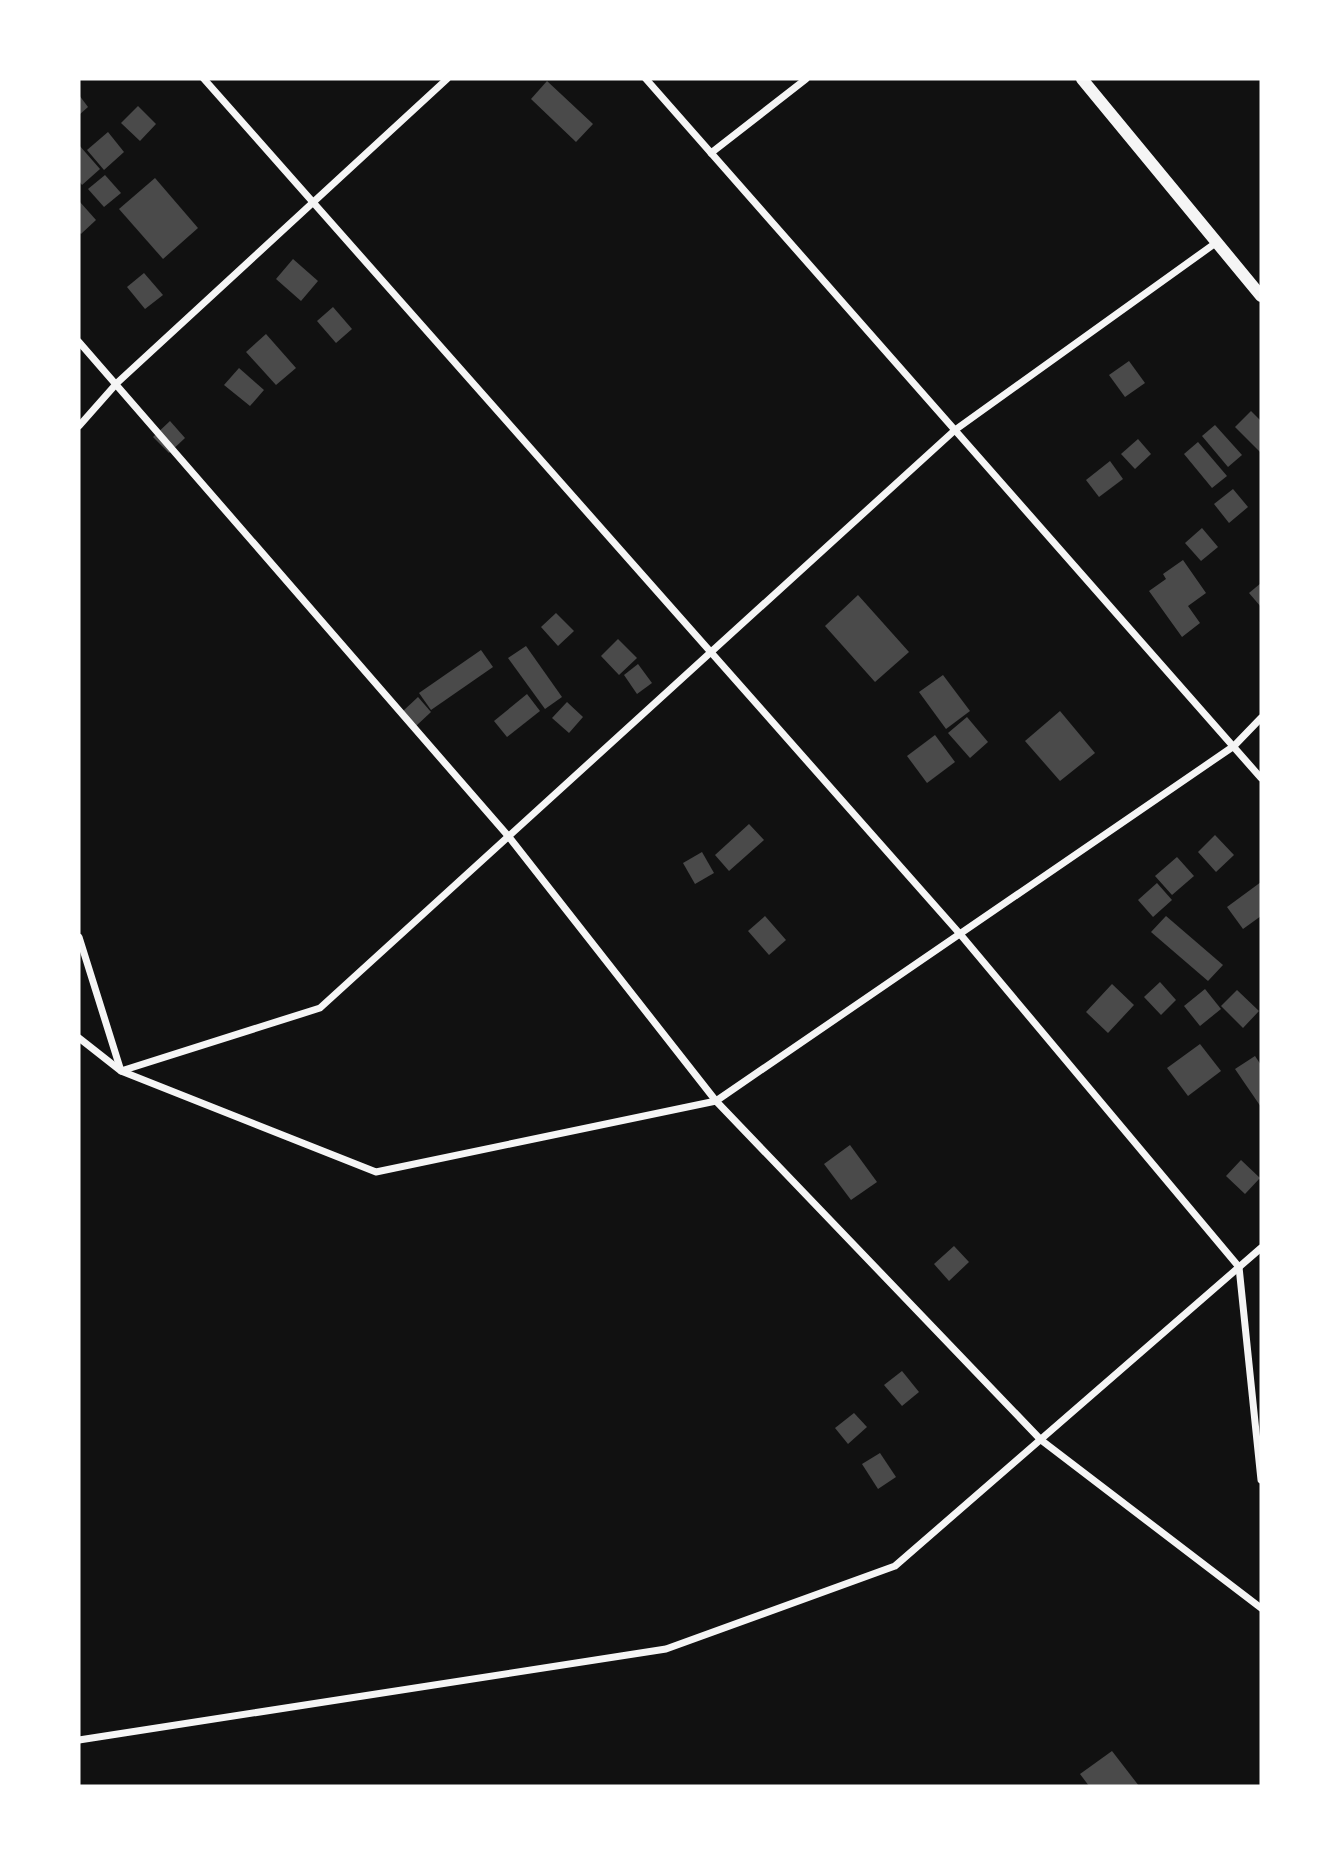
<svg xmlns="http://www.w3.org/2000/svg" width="1340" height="1865" font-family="'Fira Sans',sans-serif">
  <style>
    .building { fill: #4a4a4a }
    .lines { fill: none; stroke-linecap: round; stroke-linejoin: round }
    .minor { stroke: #f5f5f5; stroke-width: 7 }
    .tertiary { stroke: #f5f5f5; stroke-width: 12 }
  </style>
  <rect width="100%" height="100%" fill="#111"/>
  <g class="building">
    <path d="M547 81 593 124 576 142 531 99Z"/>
    <path d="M79 95 88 107 79 115Z"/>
    <path d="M138 106 156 124 140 141 121 123Z"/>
    <path d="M108 132 124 152 104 170 87 150Z"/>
    <path d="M79 145 100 169 82 185 79 181Z"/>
    <path d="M105 175 121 193 104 207 88 189Z"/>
    <path d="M155 178 198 228 163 259 119 209Z"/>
    <path d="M80 202 96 220 81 234 79 232Z"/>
    <path d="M293 259 318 281 301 301 276 279Z"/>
    <path d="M144 273 163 295 145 309 127 287Z"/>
    <path d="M333 307 352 329 336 343 317 321Z"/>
    <path d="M266 334 296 368 276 385 246 352Z"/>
    <path d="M1129 361 1145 383 1125 397 1109 375Z"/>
    <path d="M239 368 264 390 250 406 224 385Z"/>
    <path d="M1251 411 1261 421V453L1235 427Z"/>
    <path d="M170 421 185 438 169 453 153 437Z"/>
    <path d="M1215 425 1242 455 1228 467 1202 436Z"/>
    <path d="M1138 439 1151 454 1135 469 1121 454Z"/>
    <path d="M1198 442 1227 476 1212 488 1184 454Z"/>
    <path d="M1110 461 1123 479 1099 497 1086 480Z"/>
    <path d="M1233 489 1248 507 1229 523 1214 504Z"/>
    <path d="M1202 528 1218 547 1201 561 1185 543Z"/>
    <path d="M1183 560 1206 593 1188 606 1200 623 1182 637 1149 591 1166 579 1163 574Z"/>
    <path d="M1261 583V607L1249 593Z"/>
    <path d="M858 595 909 652 875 682 825 626Z"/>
    <path d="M556 613 574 631 558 646 541 627Z"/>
    <path d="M618 639 637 658 619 675 601 656Z"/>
    <path d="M526 646 562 697 545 709 508 658Z"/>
    <path d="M481 650 493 667 431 710 419 693Z"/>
    <path d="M638 664 652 683 637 694 624 675Z"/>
    <path d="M943 675 970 711 946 729 919 692Z"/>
    <path d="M527 694 540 711 507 737 494 721Z"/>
    <path d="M418 697 431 712 416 726 402 712Z"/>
    <path d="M567 702 583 717 569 733 552 718Z"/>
    <path d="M1060 711 1095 753 1060 781 1025 741Z"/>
    <path d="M967 717 988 742 970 758 948 733Z"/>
    <path d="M935 735 955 762 927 783 907 756Z"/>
    <path d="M749 824 764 840 729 871 715 855Z"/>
    <path d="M1215 835 1234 855 1216 872 1198 852Z"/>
    <path d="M702 852 714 873 695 884 683 863Z"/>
    <path d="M1177 857 1194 876 1172 895 1155 876Z"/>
    <path d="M1261 882V916L1243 929 1227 907Z"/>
    <path d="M1157 883 1172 900 1153 917 1138 900Z"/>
    <path d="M765 916 786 940 769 955 748 931Z"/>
    <path d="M1166 916 1223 965 1208 981 1151 932Z"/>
    <path d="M1160 982 1176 1000 1161 1015 1144 997Z"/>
    <path d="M1112 984 1134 1005 1108 1033 1086 1012Z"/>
    <path d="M1205 989 1221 1009 1200 1026 1184 1006Z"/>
    <path d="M1237 990 1259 1011 1243 1028 1221 1006Z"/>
    <path d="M1200 1044 1221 1071 1188 1096 1167 1068Z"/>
    <path d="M1255 1056 1261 1065V1107L1235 1069Z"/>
    <path d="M850 1145 877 1182 851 1200 824 1164Z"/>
    <path d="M1241 1160 1260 1178 1245 1194 1226 1176Z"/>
    <path d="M954 1246 969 1262 949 1281 934 1264Z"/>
    <path d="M902 1371 919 1392 902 1406 884 1385Z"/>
    <path d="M854 1413 867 1427 848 1444 835 1428Z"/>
    <path d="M880 1453 896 1477 878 1489 862 1464Z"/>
    <path d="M1112 1751 1139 1786H1089L1080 1774Z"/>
  </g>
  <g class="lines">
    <g class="minor">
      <path d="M204 79 960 934 1239 1267 1261 1480"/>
      <path d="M646 79 1261 778"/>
      <path d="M711 153 806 79"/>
      <path d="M79 342 509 837 716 1101 1041 1440 1261 1608"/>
      <path d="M79 426 117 383 447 79"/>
      <path d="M79 937 121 1071 376 1172 716 1101 1234 746 1261 718"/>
      <path d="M79 1038 121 1071 320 1008 955 430 1217 242"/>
      <path d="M79 1740 666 1649 895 1566 1261 1248"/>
    </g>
    <path class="tertiary" d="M1082 79 1261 296"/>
  </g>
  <rect width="1340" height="1865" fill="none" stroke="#ffffff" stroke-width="161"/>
</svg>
